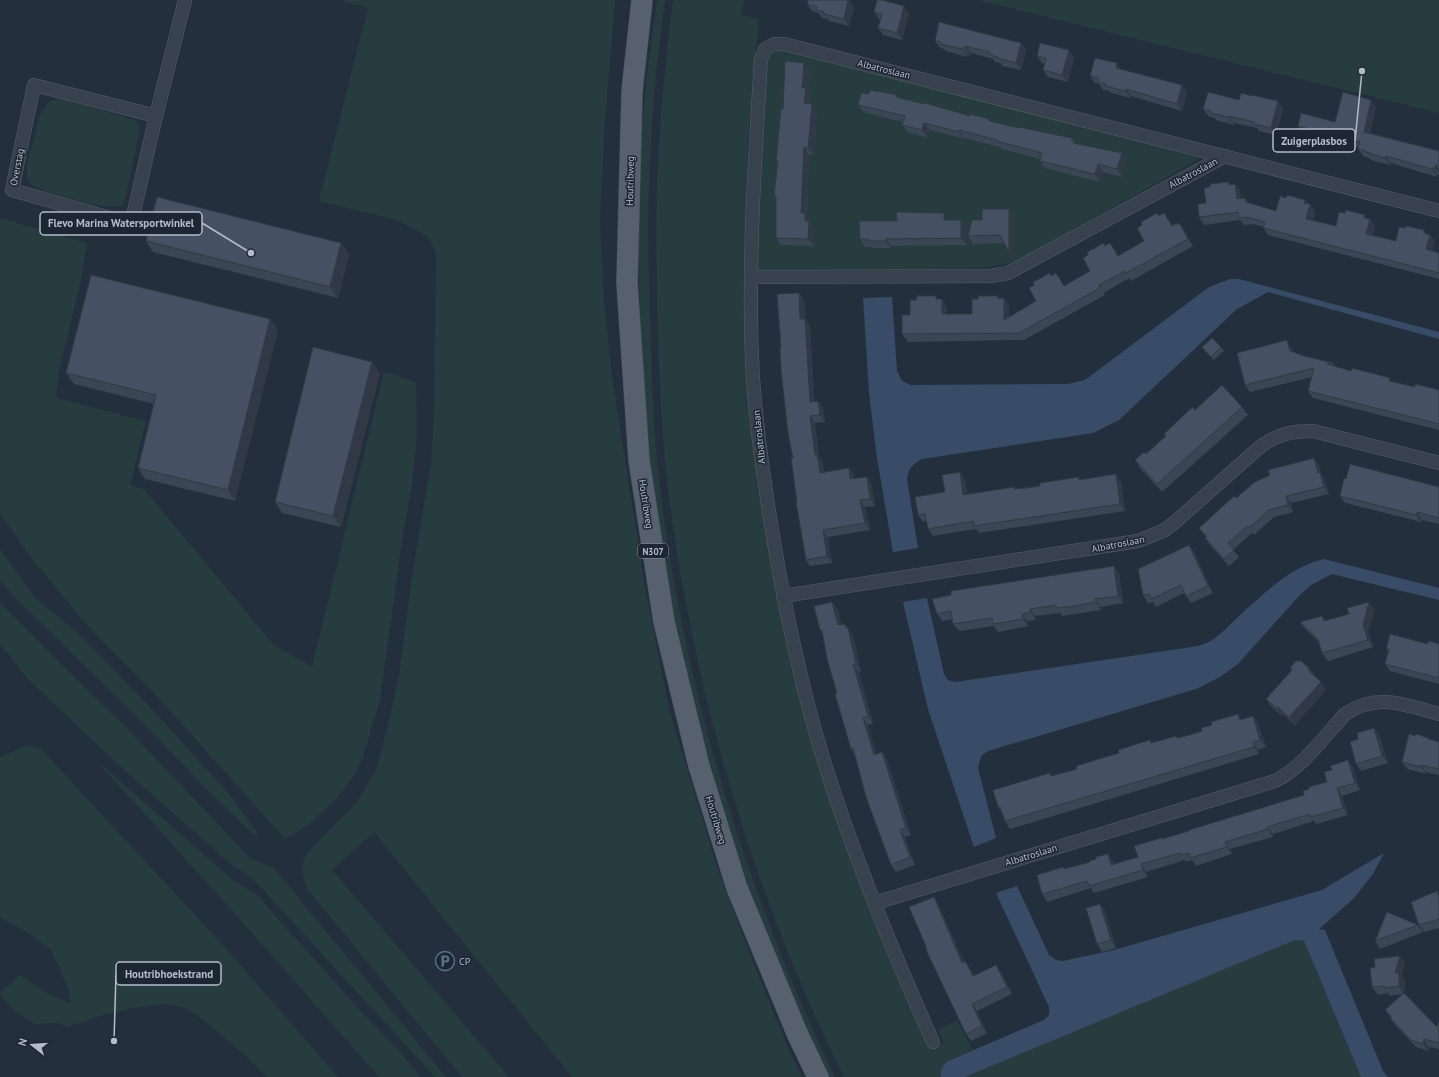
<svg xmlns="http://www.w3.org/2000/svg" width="1439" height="1077" font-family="'PT Sans',sans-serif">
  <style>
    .green { fill: #263c3f }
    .water { fill: #394c67 }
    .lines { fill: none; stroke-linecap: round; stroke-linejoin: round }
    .street-casing { stroke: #565f6c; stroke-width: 14 }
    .primary-casing { stroke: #414a57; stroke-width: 22 }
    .street { stroke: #38414e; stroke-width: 13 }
    .primary { stroke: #56606e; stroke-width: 21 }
    .wall { fill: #3b4654 }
    .shaded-wall { fill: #303945 }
    .building { fill: #455162; stroke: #303945 }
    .labels { text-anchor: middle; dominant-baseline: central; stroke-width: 3; stroke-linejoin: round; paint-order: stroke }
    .shield { fill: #1d2633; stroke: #878f9c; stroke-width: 1 }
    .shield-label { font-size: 9px; font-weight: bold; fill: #b4bcc9 }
    .street-label { font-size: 10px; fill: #b4bcc9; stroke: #1d2633 }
    .poi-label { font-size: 10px; fill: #b4bcc9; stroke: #1d2633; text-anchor: start }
    .leader { fill: none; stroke: #b4bcc9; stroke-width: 1.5 }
    .callout-dot { fill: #b4bcc9; stroke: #1d2633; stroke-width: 1.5 }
    .callout { fill: #1d2633; stroke: #b4bcc9; stroke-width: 1.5 }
    .callout-label { font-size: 11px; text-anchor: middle; font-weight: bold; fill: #b4bcc9 }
  </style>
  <rect width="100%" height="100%" fill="#242f3e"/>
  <g class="green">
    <path d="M339 0H615L604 135 600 220 604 302 612 377 646 593 670 713 716 864 755 967 791 1055 802 1077H572L374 832 332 870 509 1077H462L308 890C302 875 298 865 309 851L357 802 376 770 389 722 399 676 411 584 431 464 434 409 436 252 427 236 397 220 319 201 368 8Z"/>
    <path d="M657 0H665C656 62 651 125 649 188 647 231 649 274 650 316 652 373 653 431 660 488 685 692 746 892 835 1077H828C805 1026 781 976 762 924 734 847 710 769 690 690 677 638 665 585 658 532 649 466 644 399 641 333 638 275 637 218 640 160 642 107 650 53 657 0Z"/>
    <path d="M673 0H744L741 15 759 19 748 140 747 175 745 251 747 345 800 691 934 1047 944 1043 938 1030 957 1020 973 1050C960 1056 939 1060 941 1077H844C753 893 693 692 668 488 662 439 660 388 658 338 657 288 655 238 657 188 659 125 665 63 673 0Z"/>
    <path d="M977 0H1439V113Z"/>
    <path d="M771 50 783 51 1201 158 1023 258 1008 264 981 268 758 271C757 198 760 125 768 53Z"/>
    <path d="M60 99 136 120 140 128 125 200 121 206 112 207 98 206 47 192 32 185 27 177V164L40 114 50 101Z"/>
    <path d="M0 218 87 243 81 280 59 372 56 398 146 421 130 485 144 489 274 645 312 667 384 372 396 375 416 383 417 435 412 485 403 534 380 699 362 760 353 777 338 797 311 823 285 839 156 695 85 623 29 555 0 513Z"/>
    <path d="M0 549 35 598 77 632 149 706 231 796 259 835 253 834 208 791 142 722 13 596 0 580Z"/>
    <path d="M0 602 59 662 127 728 250 858 274 868 446 1077H435L254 880 232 865 125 771 27 678 0 644Z"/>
    <path d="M28 745 41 749 222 944 338 1077H267L245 1055 201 1018 186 1008 165 1004 133 1008 99 1016 68 1027 59 1023 35 1024 14 1010 0 995V993L20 975 48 994 70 1003 69 990 51 950 30 934 0 917V757Z"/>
    <path d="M96 760 233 880 256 894 357 1007 401 1053 421 1077H379L246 926Z"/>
    <path d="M1295 940 1304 941 1361 1077H965Z"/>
  </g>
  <g class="water">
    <path d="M1230 279H1239L1439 332V339L1268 292 1237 309 1119 420 1093 433 922 459C912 465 909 467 907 479L918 548 893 552 877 458 869 393 863 298 892 297 897 371 902 381 911 385 1068 384 1085 380 1209 287Z"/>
    <path d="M1324 559 1439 588V600L1332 574 1311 585 1299 596 1238 664 1220 677 1196 689 988 751 981 756 978 768 996 838 974 847 928 709 903 602 927 598 944 674 948 680 955 682 1192 647C1197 646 1203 645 1207 643 1219 637 1229 625 1238 617 1264 594 1289 567 1324 559Z"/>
    <path d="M1384 853 1373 874 1354 898 1319 929 1325 930 1383 1071 1388 1077H1361L1304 941 1295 940 965 1077H941C940 1069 942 1066 948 1061L1044 1020 1049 1015V1007L996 893 1017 886 1049 955 1056 960 1063 961 1114 950 1322 890Z"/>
  </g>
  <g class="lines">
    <g class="street-casing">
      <g id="street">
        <path d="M156 116 34 85 12 190 131 224 156 116 185 0"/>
        <path d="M751 277 991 276 1008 273 1225 156"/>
        <path d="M783 596 1138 541 1163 531 1174 523 1261 446C1278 434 1292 431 1313 431L1439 463"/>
        <path d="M875 903 1275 781C1302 768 1325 736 1345 714 1377 692 1406 705 1439 714"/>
        <path d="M933 1042C892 950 853 855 823 758 798 676 781 590 768 505 761 457 754 408 752 359 748 259 755 159 761 59L765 49 774 44H784L1439 211"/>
      </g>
    </g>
    <g class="primary-casing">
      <path id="primary" d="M642 0 632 91 627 283 639 460 664 622 699 766 737 888 797 1033 818 1077"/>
    </g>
    <use href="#street" class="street"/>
    <use href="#primary" class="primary"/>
  </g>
  <g class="wall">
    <path d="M849 0 854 7 849 26 829 21 828 19 822 18 818 13 812 11 807 4Z"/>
    <path d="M874 12 909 13 902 40 883 35 878 28 880 19H879Z"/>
    <path d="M935 41 1021 43 1026 50 1021 70 1002 66 1001 63 995 62 993 59 971 53 970 56 968 55 967 57 946 51 944 49 940 48Z"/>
    <path d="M1069 50 1074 58 1068 82 1048 77 1043 70 1045 64 1042 63 1037 56Z"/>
    <path d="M804 63 810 70 808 91 811 95 810 104H812L817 111 814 155H809L807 215 810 220V224L814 229V246L781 245 776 238V199L774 196 777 163 776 161 783 109Z"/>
    <path d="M1122 70 1187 92 1182 111 1131 96V98L1111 93 1109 91 1103 90 1099 84 1095 83 1090 76Z"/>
    <path d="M878 92 897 95 898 97 1019 128 1072 138 1075 143 1127 160 1122 177 1103 172 1100 182 1045 168 1040 161V159L1002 149 1000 147 964 138V139L930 130 928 138 908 132 902 125 903 122 863 112 858 105 869 94Z"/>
    <path d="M1239 100 1278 101 1283 109 1276 135 1259 131 1257 128 1234 123V125L1216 120 1215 118 1209 117 1203 109Z"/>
    <path d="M1376 107 1370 133 1439 151V175H1437V177L1391 163 1390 165 1371 160 1369 158 1363 156 1358 149V147L1338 142 1336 151 1316 146 1315 144 1309 142 1304 135V134L1303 133 1298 126 1335 122Z"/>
    <path d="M1235 184 1240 191 1241 198H1245L1249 203 1276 211 1286 198 1305 200 1315 211 1313 220 1336 226 1367 219H1370L1375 227 1373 236 1396 241 1427 234 1430 235 1435 242 1432 251 1439 253V279L1268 235 1263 227 1253 224 1244 225 1240 220 1204 225 1199 217 1206 203 1210 187Z"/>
    <path d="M1009 209 1014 216V260L1004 243 973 244 968 236 982 220Z"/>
    <path d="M1159 215 1169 220 1172 226 1180 224 1185 232 1193 246 1131 281 1130 278 1117 285 1104 293 1105 295 1024 340 908 342 902 334 910 315 938 299H942L947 307V314H972L978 299 998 296 1000 298H1004L1009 306V317L1036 301 1051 276 1056 273 1064 286 1090 271 1105 246 1110 243 1118 256 1144 241Z"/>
    <path d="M949 220H961L967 227V245L891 246V248H873L872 247H865L860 239Z"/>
    <path d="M146 241 349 254 338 298 153 252Z"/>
    <path d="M799 293 804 300 805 319 810 326 814 402 818 401 823 408 825 422 815 423 819 457 822 461 824 472 849 468 854 475V478L867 477 871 483 875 506 865 507 870 530 828 537 832 563 810 566 806 560 797 502 793 458Z"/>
    <path d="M270 319 278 330 235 501 145 479 138 468 154 404 74 384 66 373Z"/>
    <path d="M1202 347H1221L1224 351 1214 360 1205 351Z"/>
    <path d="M1292 348 1293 352 1304 356 1333 363 1335 367 1415 387 1439 390V430L1313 398 1308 391 1312 377 1250 392 1245 385Z"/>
    <path d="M380 373 341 527 282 513 275 502Z"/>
    <path d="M1242 407 1248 415 1162 492 1140 468 1135 460 1146 454 1165 437 1164 434 1195 410Z"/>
    <path d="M1319 465 1321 474 1325 480 1329 494 1291 503 1293 512 1274 517 1254 535 1252 533 1233 550 1239 557 1229 566 1210 545 1205 538 1206 537 1199 528 1236 498Z"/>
    <path d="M965 480 967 494 1015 489 1081 480 1121 481 1125 511 979 533 976 529 933 536 928 529 927 521 923 522 918 515 945 492Z"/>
    <path d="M1439 487V524L1422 520 1421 522 1345 503 1340 496Z"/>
    <path d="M1189 545 1194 552 1213 593 1191 603 1184 593 1156 607 1153 602 1148 603 1143 595Z"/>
    <path d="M1114 566 1119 574 1123 603 1101 607V610L1062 616 1060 613 1035 616 1036 620 1027 621 1028 626 998 632 994 626 959 631 953 624V619L942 621 937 614Z"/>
    <path d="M838 609 841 625 845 624 853 635 861 671 859 672 873 723 868 725 876 754 882 752 887 760 911 835 905 837 915 865 896 872 891 865 854 753 851 749 823 634 820 630Z"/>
    <path d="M1375 609 1368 632 1373 647 1328 661 1322 653 1319 642 1305 629 1300 622 1322 616 1326 621Z"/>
    <path d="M1428 644H1439V684L1390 671 1385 664 1388 651 1386 649Z"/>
    <path d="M1290 668H1309L1315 676 1321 682 1326 690 1295 725 1283 714 1282 716 1271 706 1266 699 1292 671Z"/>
    <path d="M1253 716 1258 723 1266 747 1258 750 1259 754 1010 829 1005 821 1003 814 998 807 1052 776 1077 769 1152 743 1176 736 1178 738Z"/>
    <path d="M1374 728 1379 735 1388 763 1361 771 1356 764 1358 739Z"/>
    <path d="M1428 738 1429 739 1439 742V775L1426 772V774L1407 769 1402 762Z"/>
    <path d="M1348 760 1353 768 1360 790 1342 796 1348 815 1316 824 1314 821 1273 834V837L1230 849 1232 854 1196 866 1192 860 1186 862 1185 860 1146 872 1148 877 1094 893 1091 888 1047 902 1042 894 1065 869 1090 862 1096 859 1108 854 1113 861 1114 864 1138 857 1161 838 1162 839 1304 795 1309 789 1327 782 1332 770Z"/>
    <path d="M1439 894V928L1424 932 1419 925Z"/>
    <path d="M934 897 938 904 964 962 965 961 970 968 974 976 1001 972 1012 994 977 1011 987 1033 971 1041 966 1034 927 950Z"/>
    <path d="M1100 904 1105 911 1116 948 1102 952 1097 944Z"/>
    <path d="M1418 925 1423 932 1380 949 1375 941Z"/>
    <path d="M1405 963 1401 975 1405 980 1404 993 1437 1027 1439 1021V1049L1429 1047 1428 1051 1416 1047 1395 1025 1390 1018H1391L1385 1010 1402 994 1390 996 1388 993 1378 995 1372 987Z"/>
  </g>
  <g class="shaded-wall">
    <path d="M848 0 854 7 849 26 844 19Z"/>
    <path d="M904 6 909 13 902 40 897 33Z"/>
    <path d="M1021 43 1026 50 1021 70 1016 63Z"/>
    <path d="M965 46 971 53 970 56 965 48Z"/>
    <path d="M962 48 968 55 967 57 962 49Z"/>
    <path d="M1069 50 1074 58 1068 82 1062 75Z"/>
    <path d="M804 63 810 70 808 91 811 95 809 111 804 103 802 88Z"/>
    <path d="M1117 63 1122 71 1116 68Z"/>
    <path d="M1182 85 1187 92 1182 111 1177 104Z"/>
    <path d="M1126 89 1131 96V98L1125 91Z"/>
    <path d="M1371 100 1376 107 1369 139 1364 132Z"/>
    <path d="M1278 101 1283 109 1276 135 1271 128Z"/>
    <path d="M812 104 817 111 814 155 808 148Z"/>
    <path d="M1229 116 1234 123V125L1228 117Z"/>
    <path d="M924 123 930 130 928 138 922 130Z"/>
    <path d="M959 130 964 138V139L959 132Z"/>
    <path d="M1333 135 1338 142 1336 151 1331 144Z"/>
    <path d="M804 147 809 155 807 215 810 220V224L814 229V246L808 239 805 221 801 213Z"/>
    <path d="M1122 153 1127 160 1122 177 1117 169Z"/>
    <path d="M1386 156 1391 163 1390 165 1385 158Z"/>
    <path d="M1098 164 1103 172 1100 182 1095 174Z"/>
    <path d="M1436 165 1439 170V174L1435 168Z"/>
    <path d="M1432 168 1437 175V177L1432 169Z"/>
    <path d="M1235 184 1240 191 1242 206 1237 199Z"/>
    <path d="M1305 200 1310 206V204L1315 211 1311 226 1306 219 1304 203Z"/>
    <path d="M1009 209 1014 216V260L1009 252Z"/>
    <path d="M944 213 949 220H944Z"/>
    <path d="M1164 213 1169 220 1177 233 1172 226Z"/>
    <path d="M1365 215 1369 222 1370 219 1375 227 1371 241 1366 234 1364 218Z"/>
    <path d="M961 220 967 227V245L961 238Z"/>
    <path d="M1180 224 1185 232 1193 246 1188 239Z"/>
    <path d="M1424 230 1429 237 1430 235 1435 242 1431 257 1426 249 1424 233Z"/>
    <path d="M886 239 891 246V248L886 241Z"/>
    <path d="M341 243 349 254 338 298 330 287Z"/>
    <path d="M1110 243 1115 250 1123 263 1118 256Z"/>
    <path d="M1056 273 1061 280 1069 293 1064 286Z"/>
    <path d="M799 293 804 300 805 326 800 319Z"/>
    <path d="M1004 298 1009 306V327L1004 320Z"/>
    <path d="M942 299 947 307V322L942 314Z"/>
    <path d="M270 319 278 330 235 501 228 490Z"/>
    <path d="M805 319 810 326 815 409 810 402Z"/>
    <path d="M1287 340 1292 348 1295 358 1290 351Z"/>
    <path d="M372 362 380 373 341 527 333 516Z"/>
    <path d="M818 401 823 408 825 422 820 415Z"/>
    <path d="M810 416 815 423 819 457 822 461 824 479 820 473 815 455Z"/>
    <path d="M1314 458 1319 465 1321 474 1325 480 1329 494 1324 487 1318 473Z"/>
    <path d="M849 468 854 475 855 486 850 479Z"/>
    <path d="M960 472 965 480 968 502 963 495Z"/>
    <path d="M1116 474 1121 481 1125 511 1120 504Z"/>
    <path d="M867 477 871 483 875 506 870 499Z"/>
    <path d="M1286 496 1291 503 1293 512 1288 505Z"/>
    <path d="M860 500 865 507 870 530 865 523Z"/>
    <path d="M1417 512 1422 520 1421 522 1416 515Z"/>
    <path d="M823 530 828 537 832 563 827 556Z"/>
    <path d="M1189 545 1194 552 1213 593 1208 586Z"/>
    <path d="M1114 566 1119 574 1123 603 1118 596Z"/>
    <path d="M1095 599 1101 607V610L1096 602Z"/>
    <path d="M832 602 838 609 843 633 838 625Z"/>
    <path d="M1369 602 1375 609 1368 632 1373 647 1368 640 1363 625Z"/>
    <path d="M1030 609 1035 616 1036 620 1031 612Z"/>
    <path d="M1022 614 1027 621 1028 626 1023 619Z"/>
    <path d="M845 624 853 635 861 671 856 664Z"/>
    <path d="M853 664 859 672 873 723 868 716Z"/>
    <path d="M1309 668 1315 676 1309 671Z"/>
    <path d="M1321 682 1326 690 1295 725 1289 717Z"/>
    <path d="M1278 707 1283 714 1282 716 1277 709Z"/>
    <path d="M1253 716 1258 723 1266 747 1260 740Z"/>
    <path d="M863 718 868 725 879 762 874 755Z"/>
    <path d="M1374 728 1379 735 1388 763 1382 756Z"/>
    <path d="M1253 742 1258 750 1259 754 1254 747Z"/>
    <path d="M882 752 887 760 911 835 906 828Z"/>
    <path d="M1348 760 1353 768 1360 790 1355 783Z"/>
    <path d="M1421 765 1426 772V774L1421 767Z"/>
    <path d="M1337 788 1342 796 1348 815 1343 808Z"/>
    <path d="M1267 827 1273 834V837L1268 829Z"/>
    <path d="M900 830 905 837 915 865 910 857Z"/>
    <path d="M1225 842 1230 849 1232 854 1227 847Z"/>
    <path d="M1108 854 1113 861 1117 873 1111 865Z"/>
    <path d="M1141 864 1146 872 1148 877 1143 870Z"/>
    <path d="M934 897 938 904 967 970 962 963Z"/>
    <path d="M1100 904 1105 911 1116 948 1111 940Z"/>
    <path d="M1400 956 1405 963 1401 975 1405 980 1404 994 1399 986 1395 973Z"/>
    <path d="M965 961 970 968 977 983 973 976Z"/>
    <path d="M996 965 1001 972 1012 994 1007 987Z"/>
    <path d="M972 1004 977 1011 987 1033 982 1026Z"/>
    <path d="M1424 1039 1429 1047 1428 1051 1423 1044Z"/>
  </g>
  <g class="building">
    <path d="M808 0H848L844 19 824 14V12L816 10 817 7 807 4Z"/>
    <path d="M877 0H882L904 6 897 33 878 28 882 14 874 12Z"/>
    <path d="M939 22 1021 43 1016 63 997 58 998 57 990 55V52L965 46V48H962V49L941 44V42L935 41Z"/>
    <path d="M1040 43 1069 50 1062 75 1043 70 1046 58 1037 56Z"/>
    <path d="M1095 58 1117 63 1116 68 1182 85 1177 104 1126 89 1125 91 1106 86V84L1098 82 1099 78 1090 76Z"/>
    <path d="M785 61 804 63 802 88H806L804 103 812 104 808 148 804 147 801 213H805V221H809L808 239 776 238V196H774L778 161H776L781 109H783Z"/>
    <path d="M870 90 878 92V91L897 95 896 97 924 104 925 103 970 116 971 114 989 119V121L1019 128V127L1072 138 1071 140 1073 141V143L1122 153 1117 169 1098 164 1095 174 1040 161 1042 153 996 141 997 140 959 130V132L924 123 922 130 902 125 905 116 858 105 861 93 869 94Z"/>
    <path d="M1208 92 1239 100 1241 93 1252 96V95L1278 101 1271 128 1254 124V122L1229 116 1228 117 1211 113V111L1203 109Z"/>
    <path d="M1343 92 1371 100 1364 132 1439 151V166L1436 165 1435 168H1432V169L1386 156 1385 158 1366 152V151L1358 149 1360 142 1333 135 1331 144 1311 139 1312 137 1304 135 1306 128 1298 126 1301 113 1335 122Z"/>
    <path d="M1229 182V185L1235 184 1237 199 1245 198 1246 202 1276 211 1280 196 1286 198 1287 195 1305 200 1304 203 1310 204 1306 219 1336 226 1339 212 1345 213 1346 210 1365 215 1364 218 1370 219 1366 234 1396 241 1399 227 1405 228 1406 226 1424 230V233L1430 235 1426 249 1439 253V273L1263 228 1265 222 1247 217 1239 218 1238 212 1199 217 1198 204 1206 203 1204 188 1210 187V184Z"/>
    <path d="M157 197 341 243 330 287 146 241Z"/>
    <path d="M982 209H1009V252L1000 235 968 236 972 220H982Z"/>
    <path d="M896 212 944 213V220H961V238L886 239V241H868V239H860L859 221H897Z"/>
    <path d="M1157 213 1159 216 1164 213 1172 226 1175 224H1180L1188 239 1126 273 1125 271 1099 285 1100 288 1019 333 902 334V315H910V300H917L916 296H936V299H942V314H972V299H978V296H998V299L1004 298V320L1036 301 1029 288 1034 285 1033 282 1041 278 1049 273 1051 276 1056 273 1064 286 1090 271 1083 258 1088 255 1087 252 1095 248 1103 243 1105 246 1110 243 1118 256 1144 241 1137 228 1142 225 1141 222Z"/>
    <path d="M91 275 270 319 228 490 138 468 156 395 66 373Z"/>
    <path d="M799 293 800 319H805L810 402 818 401 820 415 810 416 815 455 817 454 820 473 849 468 850 479 867 477 870 499 860 500 865 523 823 530 827 556 806 560 796 502H797L791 458H793L788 433 781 370 780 347H781L777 294Z"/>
    <path d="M1212 338 1221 347 1211 357 1202 347Z"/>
    <path d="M1287 340 1290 351 1304 356 1333 363 1327 364 1351 371 1352 368 1390 378 1389 381 1415 387V384L1439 390V424L1308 391 1314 368 1245 385 1237 353Z"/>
    <path d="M313 347 372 362 333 516 275 502Z"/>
    <path d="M1222 385 1242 407 1157 484 1135 460 1144 452 1146 454 1166 436 1164 434 1187 412 1193 407 1195 410Z"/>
    <path d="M1314 458 1318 473 1320 472 1324 487 1286 496 1288 505 1269 510 1249 528 1247 526 1228 543 1234 550 1224 559 1205 538 1207 537 1199 528 1234 496 1236 498 1255 482 1270 475 1268 470Z"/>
    <path d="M1350 464 1439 487V518L1417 512 1416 515 1340 496 1344 478 1346 479Z"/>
    <path d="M960 472 963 495 1014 487V489L1027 488 1040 486V483L1079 477V480L1116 474 1120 504 974 526V521L928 529 925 514 918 515 915 497 945 492 942 475Z"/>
    <path d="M1189 545 1208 586 1186 596 1181 585 1151 599 1150 594 1143 595 1138 569Z"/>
    <path d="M1114 566 1118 596 1095 599 1096 602 1074 606 1057 608 1056 605 1030 609 1031 612 1022 614 1023 619 993 624 992 618 953 624 951 611 937 614 932 599 951 595V591Z"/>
    <path d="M832 602 838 625 845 624 846 628H848L856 664H853L868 716 863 718 874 755 882 752 906 828 900 830 910 857 891 865 866 797 853 748 851 749 835 694 837 693 827 659 822 630H820L814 606Z"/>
    <path d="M1369 602 1363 625 1368 640 1322 653 1318 639 1300 622 1322 616 1324 621 1349 614 1347 608Z"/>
    <path d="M1390 634 1428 644V641L1439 644V678L1385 664 1389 649H1386Z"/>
    <path d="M1296 661H1301L1309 668V671L1321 682 1289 717 1278 707 1277 709 1266 699 1292 670 1290 668Z"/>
    <path d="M1238 714 1240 720 1253 716 1260 740 1253 742 1254 747 1005 821 1000 807H998L993 790 1050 773 1051 776 1077 769 1076 766 1119 753 1118 750 1150 740 1151 743 1176 736 1177 738 1190 735 1202 731 1201 728 1212 725 1211 722Z"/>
    <path d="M1374 728 1382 756 1356 764 1350 742 1358 739 1357 733Z"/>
    <path d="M1409 734 1415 736 1416 734 1428 738V739L1439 742V769L1421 765V767L1402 762Z"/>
    <path d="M1348 760 1355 783 1337 788 1343 808 1311 817 1310 814 1267 827 1268 829 1225 842 1227 847 1190 858 1189 853 1181 855 1180 853 1141 864 1143 870 1089 886 1087 881 1042 894 1037 875 1063 867 1064 869 1090 862V861L1096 859V857L1108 854 1111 865 1138 857 1134 846 1161 838 1162 839 1189 831V830L1304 795 1303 791 1309 789V787L1327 782 1324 772 1332 770 1330 766Z"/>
    <path d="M1437 891 1439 897V919L1419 925 1411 902Z"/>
    <path d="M934 897 962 963 965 961 973 976 996 965 1007 987 972 1004 982 1026 966 1034 926 950H927L925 944 909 907Z"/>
    <path d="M1100 904 1111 940 1097 944 1086 908Z"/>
    <path d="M1387 912 1418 925 1375 941Z"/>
    <path d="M1400 956 1395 973H1399V986L1385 988V986L1372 987 1370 968 1375 967 1374 959Z"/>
    <path d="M1404 993 1437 1027 1439 1021V1043L1424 1039 1423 1044 1411 1040 1390 1018 1392 1017 1385 1010Z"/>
  </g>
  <defs>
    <g id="parking-ring" transform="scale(1)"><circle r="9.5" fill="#1d2633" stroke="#5c6f8a" stroke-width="1.5"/><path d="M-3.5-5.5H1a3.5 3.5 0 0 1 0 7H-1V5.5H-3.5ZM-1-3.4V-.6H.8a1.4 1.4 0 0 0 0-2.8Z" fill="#5c6f8a"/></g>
  </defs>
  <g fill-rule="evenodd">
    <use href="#parking-ring" x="445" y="961"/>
  </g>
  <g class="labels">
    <rect class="shield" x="638" y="544" width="30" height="14" rx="3"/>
    <g class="shield-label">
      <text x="653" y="551">N307</text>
    </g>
    <g class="street-label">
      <text transform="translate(884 69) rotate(14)">Albatroslaan</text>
      <text transform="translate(17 167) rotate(-79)">Overstag</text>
      <text transform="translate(1193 173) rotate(-28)">Albatroslaan</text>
      <text transform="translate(630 181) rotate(-89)">Houtribweg</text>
      <text transform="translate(759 437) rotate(-96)">Albatroslaan</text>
      <text transform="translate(646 504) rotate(81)">Houtribweg</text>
      <text transform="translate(1118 544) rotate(-11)">Albatroslaan</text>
      <text transform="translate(716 820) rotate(73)">Houtribweg</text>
      <text transform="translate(1031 855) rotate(-17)">Albatroslaan</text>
    </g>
    <g class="poi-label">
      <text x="459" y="961">CP</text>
    </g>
  </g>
  <path class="leader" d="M1362 71L1355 141M251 253L202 223M114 1041L116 974"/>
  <g class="callout-dot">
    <circle cx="1362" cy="71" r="4"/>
    <circle cx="251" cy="253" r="4"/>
    <circle cx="114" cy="1041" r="4"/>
  </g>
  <g class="callout">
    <rect x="1273" y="129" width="82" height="23" rx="4"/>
    <rect x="40" y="212" width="162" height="23" rx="4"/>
    <rect x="116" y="962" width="105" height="23" rx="4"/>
  </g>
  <g class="callout-label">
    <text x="1314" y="145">Zuigerplasbos</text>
    <text x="121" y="227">Flevo Marina Watersportwinkel</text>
    <text x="169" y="978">Houtribhoekstrand</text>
  </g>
  <g transform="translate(32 1045) rotate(287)" stroke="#1d2633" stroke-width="3" paint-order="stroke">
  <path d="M0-3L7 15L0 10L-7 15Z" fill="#b4bcc9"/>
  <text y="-6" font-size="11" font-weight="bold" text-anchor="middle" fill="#b4bcc9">N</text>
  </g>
</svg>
